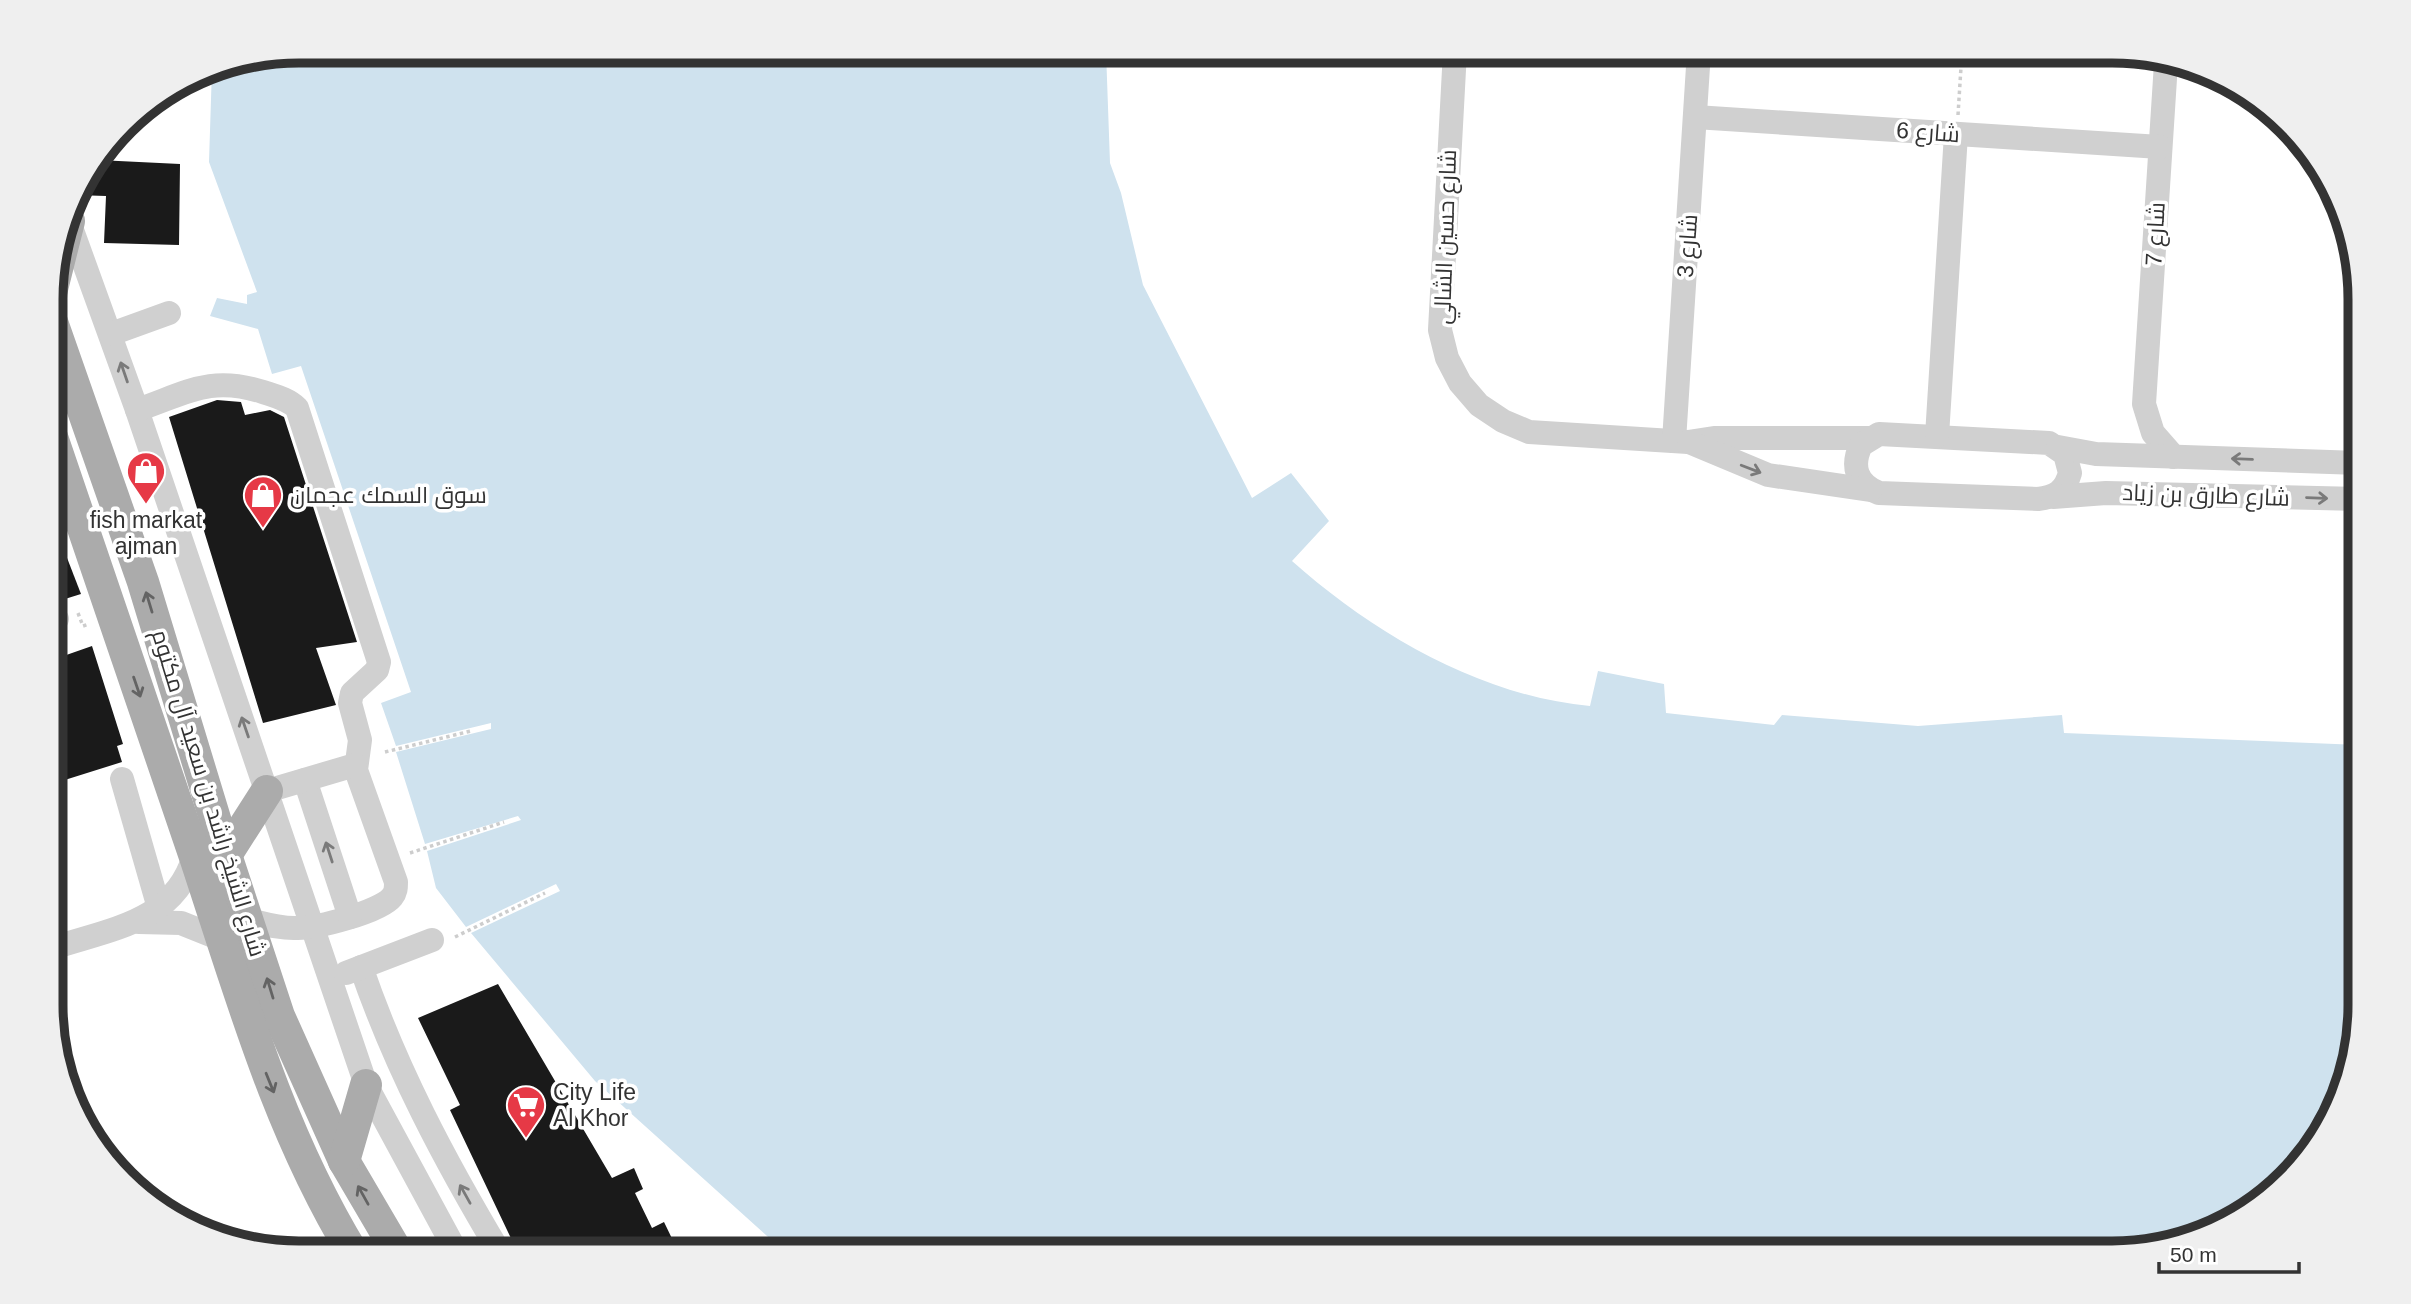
<svg xmlns="http://www.w3.org/2000/svg" width="2411" height="1304" font-family="Helvetica,Cairo,sans-serif">
  <style>
    .water { fill: #cfe2ee }
    .building { fill: #1a1a1a }
    .lines { fill: none; stroke-linecap: round; stroke-linejoin: round }
    .path { stroke: #cdcdcd; stroke-width: 3.5; stroke-dasharray: 3.5 3.5; stroke-linecap: butt }
    .minor { stroke: #d0d0d0; stroke-width: 24 }
    .major { stroke: #ababab; stroke-width: 32 }
    .oneway { stroke: #7a7a7a }
    .oneway2 { stroke: #636363 }
    .labels { text-anchor: middle; dominant-baseline: central; stroke-width: 7; stroke-linejoin: round; paint-order: stroke }
    .street-label { font-size: 23px; fill: #333; stroke: #fff }
    .poi-label { font-size: 23px; fill: #333; stroke: #fff; text-anchor: start }
    .rim { fill: none; stroke: #333; stroke-width: 9 }
  </style>
  <rect width="100%" height="100%" fill="#fff"/>
  <path class="water" d="M299 51H1106L1110 163 1121 193 1143 285 1252 498 1291 473 1329 521 1292 561C1373 633 1480 696 1590 706L1598 671 1664 684 1666 713 1774 725 1782 715 1918 726 2062 715 2064 733 2360 745V1006L2335 1115 2250 1212 2128 1253H786L595 1081 471 933 560 891 556 884 466 927 436 888 427 851 521 820 518 816 425 844 396 752 491 729V723L396 746 381 703 411 692 301 366 272 374 258 329 210 316 217 298 247 304V295L257 292 209 162 212 68Z"/>
  <g class="building">
    <path d="M98 160 180 164 179 245 104 243 106 196 75 195Z"/>
    <path d="M217 400 241 402 245 415 270 410 284 417 357 642 316 648 336 705 263 723 169 417Z"/>
    <path d="M52 519 81 594 52 603Z"/>
    <path d="M92 646 123 744 117 746 122 762 52 784V660Z"/>
    <path d="M498 984 612 1178 634 1168 643 1189 635 1193 652 1228 664 1222 679 1253H518L450 1110 460 1105 418 1018Z"/>
  </g>
  <g class="lines">
    <g class="path">
      <path d="M1958 115 1962 51"/>
      <path d="M78 613 83 626 89 624"/>
      <path d="M385 752 471 731"/>
      <path d="M410 853 504 822"/>
      <path d="M455 937 545 893"/>
    </g>
    <g class="minor">
      <path d="M1455 51 1440 330 1447 358 1460 383 1479 405 1503 421 1529 432 1688 442 1714 438H1869"/>
      <path d="M2166 63 2144 404 2153 433 2174 457"/>
      <path d="M1695 117 2160 147"/>
      <path d="M68 219 137 410 366 1085 457 1253"/>
      <path d="M111 334 169 313"/>
      <path d="M137 410C187 393 210 375 263 392 275 396 288 399 297 408L379 662 377 670 352 693 350 703 360 740 356 770 396 882C396 888 396 892 392 897 380 912 317 928 298 928 281 929 265 924 249 920"/>
      <path d="M1879 434 2049 443 2065 454 2070 473C2065 491 2056 497 2038 499L1879 493C1856 484 1851 466 1861 445Z"/>
      <path d="M1937 436 1956 134"/>
      <path d="M1674 441 1699 51"/>
      <path d="M1689 442 1768 475 1870 490"/>
      <path d="M2058 447 2096 454 2359 463"/>
      <path d="M2053 497 2106 493 2359 499"/>
      <path d="M52 621 57 619"/>
      <path d="M122 779 159 908"/>
      <path d="M305 780 350 917"/>
      <path d="M267 791 355 765"/>
      <path d="M139 922 181 923 221 939"/>
      <path d="M53 948C110 929 175 922 194 856"/>
      <path d="M361 967C396 1069 445 1161 500 1253"/>
      <path d="M346 973 432 940"/>
    </g>
    <g class="major">
      <path d="M51 293 69 221"/>
      <path d="M51 319 143 582 226 855 279 1016 344 1161 398 1253"/>
      <path d="M52 437C99 577 148 717 195 857 240 993 278 1130 353 1253"/>
      <path d="M226 855 267 791"/>
      <path d="M344 1161 366 1085"/>
    </g>
  </g>
  <defs><path id="oneway-shaft" d="M-6 0H5M1.5-3L5.5 0L1.5 3" fill="none" stroke-width="1.6" stroke-linecap="round" stroke-linejoin="round" transform="scale(1.75)"/></defs>
  <g class="oneway">
    <use href="#oneway-shaft" transform="translate(124 372) rotate(-109)"/>
    <use href="#oneway-shaft" transform="translate(2242 459) rotate(-178)"/>
    <use href="#oneway-shaft" transform="translate(1751 469) rotate(21)"/>
    <use href="#oneway-shaft" transform="translate(2317 498) rotate(2)"/>
    <use href="#oneway-shaft" transform="translate(245 727) rotate(-109)"/>
    <use href="#oneway-shaft" transform="translate(329 852) rotate(-108)"/>
    <use href="#oneway-shaft" transform="translate(465 1194) rotate(-119)"/>
  </g>
  <g class="oneway2">
    <use href="#oneway-shaft" transform="translate(149 602) rotate(-107)"/>
    <use href="#oneway-shaft" transform="translate(137 687) rotate(71)"/>
    <use href="#oneway-shaft" transform="translate(270 988) rotate(-107)"/>
    <use href="#oneway-shaft" transform="translate(270 1083) rotate(68)"/>
    <use href="#oneway-shaft" transform="translate(363 1195) rotate(-119)"/>
  </g>
  <defs>
    <g id="shop-pin" transform="scale(2.0125)"><path d="M0 17L-7.5 6A9.5 9.5 0 1 1 7.5 6Z" fill="#e63946" stroke="#fff"/><path d="M-5-2.5h2.3a2.7 3.5 0 0 1 5.4 0H5L5.5 6h-11ZM-1.5-2.5h3a1.5 2.3 0 0 0-3 0Z" fill="#fff"/></g>
    <g id="supermarket-pin" transform="scale(2.0125)"><path d="M0 17L-7.5 6A9.5 9.5 0 1 1 7.5 6Z" fill="#e63946" stroke="#fff"/><path d="M-6-5.5h2.5l.6 2H6L4.5 2H-2.5L-4.4-4H-6ZM-1.5 3.2a1.3 1.3 0 1 0 .1 0ZM3 3.2a1.3 1.3 0 1 0 .1 0Z" fill="#fff"/></g>
  </defs>
  <g fill-rule="evenodd">
    <use href="#shop-pin" x="146" y="471"/>
    <use href="#shop-pin" x="263" y="495"/>
    <use href="#supermarket-pin" x="526" y="1105"/>
  </g>
  <g class="labels">
    <g class="street-label">
      <text transform="translate(1928 132) rotate(4)">شارع 6</text>
      <text transform="translate(2155 234) rotate(-87)">شارع 7</text>
      <text transform="translate(1445 237) rotate(-88)">شارع حسين الشالي</text>
      <text transform="translate(1687 246) rotate(-86)">شارع 3</text>
      <text transform="translate(2206 495) rotate(2)">شارع طارق بن زياد</text>
      <text transform="translate(209 793) rotate(73)">شارع الشيخ راشد بن سعيد آل مكتوم</text>
    </g>
    <g class="poi-label">
      <text x="290" y="495">سوق السمك عجمان</text>
      <text x="146" y="520" text-anchor="middle">fish markat<tspan x="146" dy="26">ajman</tspan></text>
      <text x="553" y="1092">City Life<tspan x="553" dy="26">Al Khor</tspan></text>
    </g>
  </g>
  <path d="M0 0H2411V1304H0ZM299 63H2112A236 236 0 0 1 2348 299V1005A236 236 0 0 1 2112 1241H299A236 236 0 0 1 63 1005V299A236 236 0 0 1 299 63Z" fill="#efefef" fill-rule="evenodd"/>
  <path class="rim" d="M299 63H2112A236 236 0 0 1 2348 299V1005A236 236 0 0 1 2112 1241H299A236 236 0 0 1 63 1005V299A236 236 0 0 1 299 63Z"/>
  <path d="M2159 1262v10h140v-10" fill="none" stroke="#333333" stroke-width="3.5"/>
  <text x="2170" y="1262" font-size="21" fill="#333333" stroke="#ffffff" stroke-width="5" paint-order="stroke">50 m</text>
</svg>
